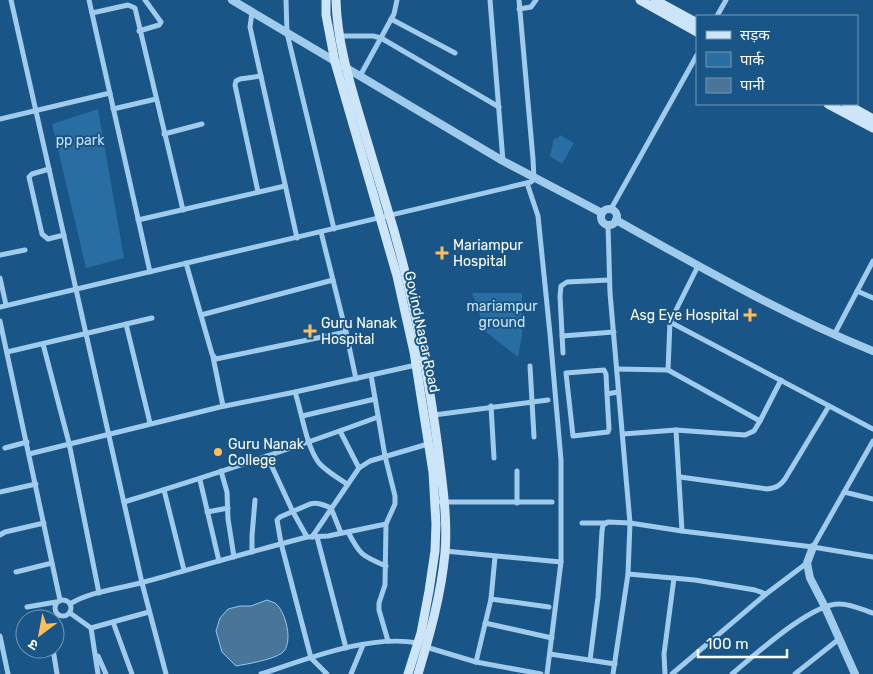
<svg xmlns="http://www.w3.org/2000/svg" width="873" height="674" font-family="Rubik,'Noto Sans Devanagari',sans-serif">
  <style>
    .green { fill: #296ea3 }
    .water { fill: #497599; stroke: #92c8ef }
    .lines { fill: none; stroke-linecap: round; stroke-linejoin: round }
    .minor { stroke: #a0cbec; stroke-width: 5 }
    .tertiary { stroke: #a0cbec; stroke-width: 8 }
    .secondary { stroke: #cce5f9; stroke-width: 9 }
    .poi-dot { fill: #ffbd5b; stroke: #195586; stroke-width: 2 }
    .labels { text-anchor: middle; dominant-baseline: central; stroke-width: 4; stroke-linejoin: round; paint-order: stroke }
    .park-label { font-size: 14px; fill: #c5e3f9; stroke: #195586 }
    .poi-label { font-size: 14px; fill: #fff; stroke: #195586; text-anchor: start }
    .street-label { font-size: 14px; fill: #fff; stroke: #195586 }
  </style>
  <rect width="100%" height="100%" fill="#195586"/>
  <g class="green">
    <path d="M98 109 124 258 86 268 52 124Z"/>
    <path d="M560 135 574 143 562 164 550 156 554 139 558 138Z"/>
    <path d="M472 293H522V336L518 357 486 332Z"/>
  </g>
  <path class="water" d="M267 600C270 601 272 602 275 603 286 611 294 644 282 653 272 660 247 664 236 666L222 652 216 631 220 618 228 609 240 606H251Z"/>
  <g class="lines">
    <g class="minor">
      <path d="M11 0 142 583 166 674"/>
      <path d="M89 0 150 272"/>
      <path d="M286 0 287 33 334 229"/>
      <path d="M490 0 503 161"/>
      <path d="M519 9 531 7 536 0"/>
      <path d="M252 12 250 27 297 238"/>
      <path d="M92 13 128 5 135 8 183 210"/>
      <path d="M717 16 726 0"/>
      <path d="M391 19 455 53"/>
      <path d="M139 31 159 25 161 22 145 0"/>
      <path d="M339 36H373L381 38 499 107"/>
      <path d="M360 76 394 14 397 0"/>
      <path d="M113 109 156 99"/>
      <path d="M0 119 110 93"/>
      <path d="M164 134 202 124"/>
      <path d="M49 169 32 174 29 177 42 234 48 239 64 235"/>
      <path d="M258 192 235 85 236 81 240 79 261 76"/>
      <path d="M611 209 697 55"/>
      <path d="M138 220 285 186"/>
      <path d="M608 225 610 293 630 523 628 574 613 674"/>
      <path d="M321 232 346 332 356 379"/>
      <path d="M0 255 25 250"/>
      <path d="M186 263 212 354 216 359 346 332"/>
      <path d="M698 266 670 322 873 429"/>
      <path d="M0 278 6 305"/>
      <path d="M857 291 873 298"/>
      <path d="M0 307 531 182 534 179 533 159 519 0"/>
      <path d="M201 315 333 280"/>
      <path d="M0 321 60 600"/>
      <path d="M126 324 150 423"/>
      <path d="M834 335 873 261"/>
      <path d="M562 336 614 332"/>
      <path d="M43 344 69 443 99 593"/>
      <path d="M7 352 152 318"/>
      <path d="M563 353 560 296 561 286 567 282 609 280"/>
      <path d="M213 357 223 406"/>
      <path d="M530 366 534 437"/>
      <path d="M617 369 668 370 670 322"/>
      <path d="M668 370 760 421 781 380"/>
      <path d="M371 375 385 456 395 496V504L386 524 385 585 379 603V610L388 641"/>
      <path d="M295 392C302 413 306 446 319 463 326 471 338 478 347 484"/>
      <path d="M607 394 609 429 608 432 573 436 566 373 604 370 606 374 607 394 618 392"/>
      <path d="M491 406 494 458"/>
      <path d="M434 415 548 400"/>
      <path d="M302 416 375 399"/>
      <path d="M676 430 682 531"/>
      <path d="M340 431 359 468"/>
      <path d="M623 434 676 430 745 435 754 431 760 421"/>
      <path d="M5 448 27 442"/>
      <path d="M29 454 220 407 295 392 416 365"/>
      <path d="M267 456 293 512 307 537"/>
      <path d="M221 471 227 492 228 519 234 557"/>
      <path d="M517 471V503"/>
      <path d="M680 477 767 489C776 488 780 486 785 479L829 406"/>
      <path d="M200 480 219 561"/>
      <path d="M164 490 184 570"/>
      <path d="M0 492 36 484"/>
      <path d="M844 492 873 499"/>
      <path d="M124 502C209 476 294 448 378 417"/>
      <path d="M435 502H552"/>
      <path d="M207 512 228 508"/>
      <path d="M582 523H605"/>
      <path d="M348 532C360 555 362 556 386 566"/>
      <path d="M0 535 5 532 44 523"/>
      <path d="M312 537 359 468 370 461 428 444"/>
      <path d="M317 537 346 648"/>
      <path d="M813 547 873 441"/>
      <path d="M445 551 561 562V460L550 334 538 216 527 183"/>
      <path d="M252 552V536L255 500"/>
      <path d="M16 572 52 563"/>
      <path d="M628 574 695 580 755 590 766 594"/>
      <path d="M491 599 549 607"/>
      <circle cx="63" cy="608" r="8"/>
      <path d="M70 604C91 591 120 589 144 582 198 567 253 551 307 537L328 536 386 524"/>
      <path d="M27 607 56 602"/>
      <path d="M70 613 91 628 98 674"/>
      <path d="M113 622 132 674"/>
      <path d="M485 623 552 638"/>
      <path d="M91 628 149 612"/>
      <path d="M0 636 8 674"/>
      <path d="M426 647 476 662 541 674"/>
      <path d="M53 649 57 674"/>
      <path d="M550 654 615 664"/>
      <path d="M98 656 106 674"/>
      <path d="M590 660 598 597 602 531 603 525 608 522 630 523 682 531 813 547 873 557"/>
      <path d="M476 662 491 599 495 557"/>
      <path d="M261 674C307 659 369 634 418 643"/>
      <path d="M327 674 311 658 281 543 277 520 280 517 310 504C318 502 324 505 331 508L341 533"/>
      <path d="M351 674 363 645"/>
      <path d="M547 674 561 562"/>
      <path d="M665 674 664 654 674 578"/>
      <path d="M672 674 766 594 807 563"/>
      <path d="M732 674C755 655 811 603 840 604 851 604 863 610 873 613"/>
      <path d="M795 674 839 639"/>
    </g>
    <g class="tertiary">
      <path d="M232 0 503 161 602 213"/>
      <circle cx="609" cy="217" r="8"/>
      <path d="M616 220C700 267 784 315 873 351"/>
      <path d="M813 547 807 563 810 578 825 607 855 674"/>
    </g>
    <g class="secondary">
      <path d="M326 0V15L335 62 397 276 414 352 433 472 436 524 435 551 429 591 421 633 408 674"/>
      <path d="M336 0C337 39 348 77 359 114 368 144 377 174 386 204 411 284 427 365 438 448 442 482 448 518 445 553 441 595 430 634 418 674"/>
      <path d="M640 0 697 32"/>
      <path d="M655 0 697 23"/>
      <path d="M828 104 873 128"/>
      <path d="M846 104 873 119"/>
    </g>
  </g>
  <g class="poi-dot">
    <path d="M439.5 245.5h5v5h5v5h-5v5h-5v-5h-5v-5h5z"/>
    <path d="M747.5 307.5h5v5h5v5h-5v5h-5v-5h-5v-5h5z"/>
    <path d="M307.5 323.5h5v5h5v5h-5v5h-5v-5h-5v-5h5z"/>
    <circle cx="218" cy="452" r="5"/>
  </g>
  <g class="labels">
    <g class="park-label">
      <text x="80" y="140">pp park</text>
      <text x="502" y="306">mariampur<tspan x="502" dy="16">ground</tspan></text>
    </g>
    <g class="poi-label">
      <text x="453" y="245">Mariampur<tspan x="453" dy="16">Hospital</tspan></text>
      <text x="739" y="315" text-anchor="end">Asg Eye Hospital</text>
      <text x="321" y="323">Guru Nanak<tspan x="321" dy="16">Hospital</tspan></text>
      <text x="228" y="444">Guru Nanak<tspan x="228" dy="16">College</tspan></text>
    </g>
    <g class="street-label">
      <text transform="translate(422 332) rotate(78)">Govind Nagar Road</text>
    </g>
  </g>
  <rect x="696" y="15" width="162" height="90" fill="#195586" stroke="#7599b6"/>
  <rect x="706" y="31" width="25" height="8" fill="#cce5f9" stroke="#7599b6"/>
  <text x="740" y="40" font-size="15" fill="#ffffff">सड़क</text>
  <rect x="706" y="52" width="25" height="15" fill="#296ea3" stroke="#7599b6"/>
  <text x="740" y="65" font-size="15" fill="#ffffff">पार्क</text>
  <rect x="706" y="78" width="25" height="15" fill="#497599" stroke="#7599b6"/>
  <text x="740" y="90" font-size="15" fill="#ffffff">पानी</text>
  <g transform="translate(40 634) rotate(212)"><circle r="24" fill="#195586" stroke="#7599b6"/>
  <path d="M0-4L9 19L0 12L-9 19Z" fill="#ffbd5b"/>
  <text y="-8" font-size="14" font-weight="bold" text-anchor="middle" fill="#ffffff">उ</text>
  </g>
  <path d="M698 649v8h89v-8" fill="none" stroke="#ffffff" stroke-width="2.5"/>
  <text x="706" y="649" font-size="15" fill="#ffffff" stroke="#195586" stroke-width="4" paint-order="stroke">100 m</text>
</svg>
